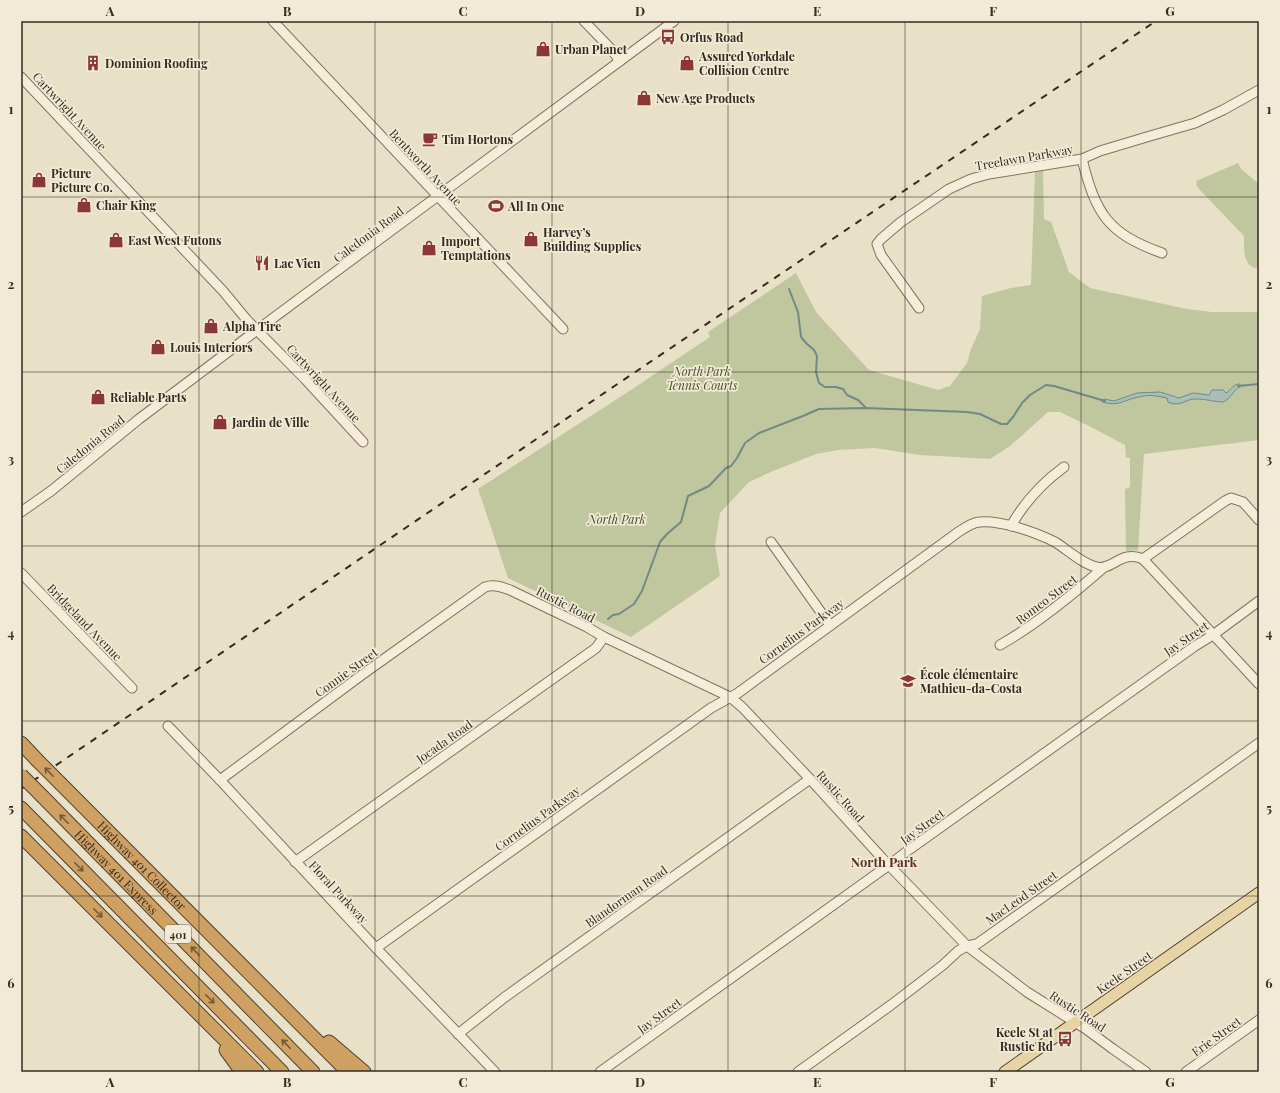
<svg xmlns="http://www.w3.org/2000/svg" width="1280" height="1093" font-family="'Playfair Display',serif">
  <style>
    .green { fill: #c0c69d }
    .water { fill: #a8beb8; stroke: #708b85 }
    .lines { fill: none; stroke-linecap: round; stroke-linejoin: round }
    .stream { stroke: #708b85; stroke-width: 2 }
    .minor-casing { stroke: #83735f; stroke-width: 11 }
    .major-casing { stroke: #514132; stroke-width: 13 }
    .highway-casing { stroke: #514132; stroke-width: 15 }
    .minor { stroke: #f5edda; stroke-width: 9 }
    .major { stroke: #e7d4a4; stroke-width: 11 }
    .highway { stroke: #cea163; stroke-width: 13 }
    .rail { stroke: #352b21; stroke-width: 2; stroke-dasharray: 7 7; stroke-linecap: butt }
    .highway-bridge-casing { stroke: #514132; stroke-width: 15; stroke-linecap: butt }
    .highway-bridge { stroke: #cea163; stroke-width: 13 }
    .oneway { stroke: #725a3b }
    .grid { fill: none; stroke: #352b21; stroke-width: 1; stroke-opacity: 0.55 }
    .labels { text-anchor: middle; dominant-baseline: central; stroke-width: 3.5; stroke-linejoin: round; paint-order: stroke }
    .shield { fill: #f1ead6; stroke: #6d6457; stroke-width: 1 }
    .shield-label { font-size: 11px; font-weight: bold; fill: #352b21 }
    .poi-label { font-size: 12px; font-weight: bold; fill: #352b21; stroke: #f1ead6; text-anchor: start }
    .street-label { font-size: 12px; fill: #352b21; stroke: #f1ead6 }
    .park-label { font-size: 12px; font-style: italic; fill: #454f2a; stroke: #f1ead6 }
    .neighbourhood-label { font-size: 13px; font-weight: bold; fill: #5c3225; stroke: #f1ead6 }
    .neatline { fill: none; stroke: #352b21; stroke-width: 1.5 }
    .grid-label { font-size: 13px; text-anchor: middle; font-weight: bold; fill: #352b21 }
  </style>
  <rect width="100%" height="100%" fill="#e9e0c8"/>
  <g class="green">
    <path d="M1238 163 1241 169 1259 184V269C1242 267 1244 248 1244 236L1199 189 1196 184 1197 183 1196 181Z"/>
    <path d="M1043 170 1044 219 1051 222 1069 272 1090 288 1187 309 1212 312H1259V440L1144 454 1138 550 1126 551 1125 489 1130 487V458H1126L1125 445 1089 426 1060 412H1048L1010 446 990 459 920 455 875 448 838 450 816 454 773 471 749 482 720 513 715 545 720 576 631 637 508 578 478 489 631 390 710 337 708 332 796 273 816 312 869 370 938 390 950 386 967 363 971 349 980 329 982 296 1011 288 1031 285 1035 172Z"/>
  </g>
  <path class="water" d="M1240 384V387C1233 390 1231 399 1223 402 1215 402 1206 399 1198 399 1185 398 1181 408 1168 402L1167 398C1156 396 1150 394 1139 397 1123 400 1119 407 1102 402L1104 399 1114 401 1137 393 1160 392 1179 398 1193 393 1209 395 1212 390H1223L1226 393C1231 390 1233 384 1240 384Z"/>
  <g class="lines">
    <g class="stream">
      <path d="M789 289 798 312 801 337 807 344 814 350 817 356 816 372 819 383 825 387H836L843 389 847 395 858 400 866 408"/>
      <path d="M1238 386 1259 384"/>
      <path d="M608 619 613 615 619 614 634 604 642 591 660 542 667 534 681 522 688 496 709 486 726 468 731 466 737 458 745 443 759 433 803 416 819 409 866 408 967 412 980 414 1001 424H1007L1013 417 1022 403 1030 395 1046 385 1054 386 1105 401"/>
    </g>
    <g class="minor-casing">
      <g id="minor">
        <path d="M273 21 563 329"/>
        <path d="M584 21 611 49 620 61"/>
        <path d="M21 77 223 291 247 320 305 379 363 442"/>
        <path d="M1082 159C1096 214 1107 233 1162 253"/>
        <path d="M919 308 881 255 877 244 881 239 901 222 949 189 971 179 989 174 1082 159 1100 151 1150 136 1195 123 1223 110 1259 90"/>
        <path d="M21 512 51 491 139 419 257 330 674 21"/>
        <path d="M1011 526C1024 503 1042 483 1064 467"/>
        <path d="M771 542 830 625"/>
        <path d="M1143 559 1259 684"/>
        <path d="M21 573 132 688"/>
        <path d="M1000 645C1037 624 1071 596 1103 568"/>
        <path d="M168 726 220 780 376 948 495 1072"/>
        <path d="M220 780 363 674 485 587C494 584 502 587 510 590L587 627 604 637 730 697 742 707 810 779 882 858 967 946 1027 992 1086 1029 1113 1049 1146 1072"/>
        <path d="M295 862 596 648 604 637"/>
        <path d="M376 948 711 708 738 693 957 533C963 529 971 523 979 522 1001 520 1035 532 1055 542 1068 550 1082 564 1097 567 1112 571 1122 549 1143 559L1225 501 1231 498 1243 502 1259 520"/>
        <path d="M458 1034 505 997 810 779"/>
        <path d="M600 1072 889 865 910 849 1195 646 1213 635 1259 601"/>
        <path d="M798 1072 891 1005 943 965 958 951 967 946 977 944 1259 743"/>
        <path d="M1186 1072 1259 1020"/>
      </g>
    </g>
    <g class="major-casing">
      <path id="major" d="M1005 1072 1259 893"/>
    </g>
    <g class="highway-casing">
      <g id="highway">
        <path d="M21 743 37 760"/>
        <path id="s1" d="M61 784 348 1072"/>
        <path id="s2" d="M43 797 313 1072"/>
        <path d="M21 808 282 1072"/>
        <path d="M21 836 257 1072"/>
        <path d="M329 1042 364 1072"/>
        <path d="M226 1050 242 1072"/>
      </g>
    </g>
    <use href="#minor" class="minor"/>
    <use href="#major" class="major"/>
    <use href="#highway" class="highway"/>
    <path class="rail" d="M21 789 616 385 1156 21"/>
    <g class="highway-bridge-casing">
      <g id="highway-bridge">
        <path d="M37 760 61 784"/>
        <path d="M21 775 43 797"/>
      </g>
    </g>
    <use href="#highway-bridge" class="highway-bridge"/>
  </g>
  <defs><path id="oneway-shaft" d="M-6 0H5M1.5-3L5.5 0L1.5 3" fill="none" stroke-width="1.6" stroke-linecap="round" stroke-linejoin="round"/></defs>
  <g class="oneway">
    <use href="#oneway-shaft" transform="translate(49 772) rotate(-135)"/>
    <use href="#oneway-shaft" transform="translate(64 819) rotate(-135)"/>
    <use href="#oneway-shaft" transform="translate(79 867) rotate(45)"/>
    <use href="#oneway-shaft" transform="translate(98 913) rotate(45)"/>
    <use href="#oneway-shaft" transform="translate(195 951) rotate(-134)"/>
    <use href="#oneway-shaft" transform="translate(210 999) rotate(45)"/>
    <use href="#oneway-shaft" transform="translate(286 1044) rotate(-134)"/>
  </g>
  <path class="grid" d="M199 21V1072M375 21V1072M552 21V1072M728 21V1072M905 21V1072M1081 21V1072M21 197H1259M21 372H1259M21 546H1259M21 721H1259M21 896H1259"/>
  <defs>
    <g id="bus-bare" transform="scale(1.2)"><path d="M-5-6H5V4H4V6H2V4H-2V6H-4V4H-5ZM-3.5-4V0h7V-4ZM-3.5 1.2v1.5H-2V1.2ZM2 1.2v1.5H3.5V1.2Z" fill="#8b3736" stroke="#f1ead6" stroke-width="2.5" paint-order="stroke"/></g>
    <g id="shop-bare" transform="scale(1.2)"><path d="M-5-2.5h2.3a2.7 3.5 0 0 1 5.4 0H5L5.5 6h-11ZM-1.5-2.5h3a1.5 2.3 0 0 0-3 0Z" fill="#8b3736" stroke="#f1ead6" stroke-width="2.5" paint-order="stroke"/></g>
    <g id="building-bare" transform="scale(1.2)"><path d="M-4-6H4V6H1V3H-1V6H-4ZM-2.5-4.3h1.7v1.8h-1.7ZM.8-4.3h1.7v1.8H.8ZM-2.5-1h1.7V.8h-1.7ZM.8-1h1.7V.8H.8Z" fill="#8b3736" stroke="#f1ead6" stroke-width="2.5" paint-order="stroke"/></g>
    <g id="cafe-bare" transform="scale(1.2)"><path d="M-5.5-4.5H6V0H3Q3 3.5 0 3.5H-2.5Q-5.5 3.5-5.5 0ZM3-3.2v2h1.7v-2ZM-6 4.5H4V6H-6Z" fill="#8b3736" stroke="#f1ead6" stroke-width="2.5" paint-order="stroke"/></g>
    <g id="stadium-bare" transform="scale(1.2)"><path d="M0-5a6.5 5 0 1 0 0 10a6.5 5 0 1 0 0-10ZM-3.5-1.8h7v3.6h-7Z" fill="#8b3736" stroke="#f1ead6" stroke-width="2.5" paint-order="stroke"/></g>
    <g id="restaurant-bare" transform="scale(1.2)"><path d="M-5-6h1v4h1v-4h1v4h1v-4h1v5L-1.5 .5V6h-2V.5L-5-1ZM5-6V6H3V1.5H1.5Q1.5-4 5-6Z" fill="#8b3736" stroke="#f1ead6" stroke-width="2.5" paint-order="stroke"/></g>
    <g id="school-bare" transform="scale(1.2)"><path d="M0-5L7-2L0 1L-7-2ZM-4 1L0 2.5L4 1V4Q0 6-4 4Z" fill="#8b3736" stroke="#f1ead6" stroke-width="2.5" paint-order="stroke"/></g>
  </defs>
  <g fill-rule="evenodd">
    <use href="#bus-bare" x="668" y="37"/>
    <use href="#shop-bare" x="543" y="49"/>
    <use href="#building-bare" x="93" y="63"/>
    <use href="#shop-bare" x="687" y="63"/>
    <use href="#shop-bare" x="644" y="98"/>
    <use href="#cafe-bare" x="430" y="139"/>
    <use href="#shop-bare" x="39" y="180"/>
    <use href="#shop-bare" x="84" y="205"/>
    <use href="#stadium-bare" x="496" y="206"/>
    <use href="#shop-bare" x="531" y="239"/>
    <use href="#shop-bare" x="116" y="240"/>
    <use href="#shop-bare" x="429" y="248"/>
    <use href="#restaurant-bare" x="262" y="263"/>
    <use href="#shop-bare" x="211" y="326"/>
    <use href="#shop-bare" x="158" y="347"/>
    <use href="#shop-bare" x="98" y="397"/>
    <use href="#shop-bare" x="220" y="422"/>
    <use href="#school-bare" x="908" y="681"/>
    <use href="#bus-bare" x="1065" y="1039"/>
  </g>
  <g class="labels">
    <rect class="shield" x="165" y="925" width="26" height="18" rx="3"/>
    <g class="shield-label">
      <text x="178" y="934">401</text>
    </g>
    <g class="poi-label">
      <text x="680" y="37">Orfus Road</text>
      <text x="555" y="49">Urban Planet</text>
      <text x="699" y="56">Assured Yorkdale<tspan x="699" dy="14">Collision Centre</tspan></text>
      <text x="105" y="63">Dominion Roofing</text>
      <text x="656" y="98">New Age Products</text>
      <text x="442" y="139">Tim Hortons</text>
      <text x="51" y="173">Picture<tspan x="51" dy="14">Picture Co.</tspan></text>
      <text x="96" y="205">Chair King</text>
      <text x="508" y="206">All In One</text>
      <text x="543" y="232">Harvey’s<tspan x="543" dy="14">Building Supplies</tspan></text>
      <text x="128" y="240">East West Futons</text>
      <text x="441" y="241">Import<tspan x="441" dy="14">Temptations</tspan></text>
      <text x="274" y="263">Lac Vien</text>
      <text x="223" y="326">Alpha Tire</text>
      <text x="170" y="347">Louis Interiors</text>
      <text x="110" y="397">Reliable Parts</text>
      <text x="232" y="422">Jardin de Ville</text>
      <text x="920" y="674">École élémentaire<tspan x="920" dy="14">Mathieu-da-Costa</tspan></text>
      <text x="1053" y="1032" text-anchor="end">Keele St at<tspan x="1053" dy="14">Rustic Rd</tspan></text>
    </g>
    <g class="street-label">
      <text transform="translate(70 111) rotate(47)">Cartwright Avenue</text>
      <text transform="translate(1024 157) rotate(-10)">Treelawn Parkway</text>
      <text transform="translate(426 167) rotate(47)">Bentworth Avenue</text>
      <text transform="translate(368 234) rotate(-37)">Caledonia Road</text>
      <text transform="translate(324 383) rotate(47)">Cartwright Avenue</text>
      <text transform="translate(90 444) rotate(-39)">Caledonia Road</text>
      <text transform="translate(1046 599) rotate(-37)">Romeo Street</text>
      <text transform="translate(566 604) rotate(27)">Rustic Road</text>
      <text transform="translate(85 622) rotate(46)">Bridgeland Avenue</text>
      <text transform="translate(801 631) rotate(-36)">Cornelius Parkway</text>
      <text transform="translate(1186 638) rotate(-34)">Jay Street</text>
      <text transform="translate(346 672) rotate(-36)">Connie Street</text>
      <text transform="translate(444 741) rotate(-35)">Jocada Road</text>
      <text transform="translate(841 796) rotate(48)">Rustic Road</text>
      <text transform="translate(537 818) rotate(-36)">Cornelius Parkway</text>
      <text transform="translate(922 826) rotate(-36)">Jay Street</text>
      <text stroke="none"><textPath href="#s1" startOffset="115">Highway 401 Collector</textPath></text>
      <text stroke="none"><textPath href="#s2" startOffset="105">Highway 401 Express</textPath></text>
      <text transform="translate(339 892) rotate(47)">Floral Parkway</text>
      <text transform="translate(626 896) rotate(-35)">Blandorman Road</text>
      <text transform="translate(1021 897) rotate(-35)">MacLeod Street</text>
      <text transform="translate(1124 972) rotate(-35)">Keele Street</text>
      <text transform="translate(1078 1011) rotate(33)">Rustic Road</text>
      <text transform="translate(659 1015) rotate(-36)">Jay Street</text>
      <text transform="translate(1216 1036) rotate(-36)">Erie Street</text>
    </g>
    <g class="park-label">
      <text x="702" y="371">North Park<tspan x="702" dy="14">Tennis Courts</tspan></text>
      <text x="617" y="519">North Park</text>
    </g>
    <g class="neighbourhood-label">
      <text x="884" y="861">North Park</text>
    </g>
  </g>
  <rect width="1280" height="1093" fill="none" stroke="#f1ead6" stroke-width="44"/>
  <rect x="22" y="22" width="1236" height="1049" class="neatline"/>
  <g class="grid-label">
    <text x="110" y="16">A</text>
    <text x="287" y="16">B</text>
    <text x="463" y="16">C</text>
    <text x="640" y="16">D</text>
    <text x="817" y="16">E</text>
    <text x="993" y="16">F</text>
    <text x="1170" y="16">G</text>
    <text x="11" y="114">1</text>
    <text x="1269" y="114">1</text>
    <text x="11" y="289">2</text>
    <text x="1269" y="289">2</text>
    <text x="11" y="464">3</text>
    <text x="1269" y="464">3</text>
    <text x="11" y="638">4</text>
    <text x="1269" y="638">4</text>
    <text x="11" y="813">5</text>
    <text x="1269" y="813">5</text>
    <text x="11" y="988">6</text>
    <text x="1269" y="988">6</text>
    <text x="110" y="1087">A</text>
    <text x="287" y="1087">B</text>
    <text x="463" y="1087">C</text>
    <text x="640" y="1087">D</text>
    <text x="817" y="1087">E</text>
    <text x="993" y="1087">F</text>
    <text x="1170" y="1087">G</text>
  </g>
</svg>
